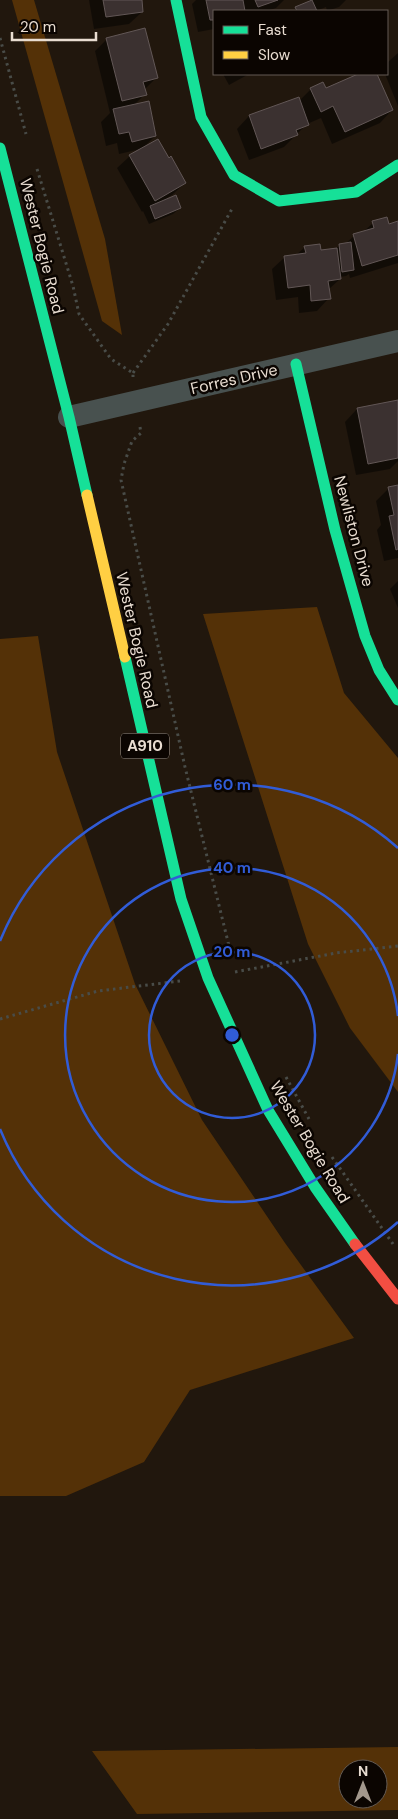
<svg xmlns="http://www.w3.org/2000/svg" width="398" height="1819" font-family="'DM Sans',sans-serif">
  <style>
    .green { fill: #543107; fill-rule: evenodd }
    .shadow { fill: #0007 }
    .building { fill: #3b3130; stroke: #625756 }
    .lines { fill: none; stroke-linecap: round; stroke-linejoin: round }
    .path { stroke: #494c48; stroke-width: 3; stroke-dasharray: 2.5 4; stroke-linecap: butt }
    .street { stroke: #48514f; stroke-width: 22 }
    .fast { stroke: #16e098; stroke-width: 11 }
    .slow { stroke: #ffcf43; stroke-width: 11 }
    .jam { stroke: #f24e42; stroke-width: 11 }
    .ring { fill: none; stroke: #315cd7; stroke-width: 2.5 }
    .labels { text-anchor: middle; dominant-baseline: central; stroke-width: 5; stroke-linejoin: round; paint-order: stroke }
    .shield { fill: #0b0501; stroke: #a69c93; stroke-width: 1 }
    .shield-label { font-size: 15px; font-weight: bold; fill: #e9ddd1 }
    .street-label { font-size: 16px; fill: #e9ddd1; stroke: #0b0501 }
    .centre { fill: #315cd7; stroke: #0b0501; stroke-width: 2.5 }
    .ring-label { font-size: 15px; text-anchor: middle; font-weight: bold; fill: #315cd7; stroke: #0b0501; stroke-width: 5; stroke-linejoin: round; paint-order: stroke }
  </style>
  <rect width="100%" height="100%" fill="#21170d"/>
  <g class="green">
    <path d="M12 0H34L105 239 122 335 102 321Z"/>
    <path d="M317 607 344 693 398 758V1092L350 1028 308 944 203 614Z"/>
    <path d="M38 636 57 752 135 984 202 1120 285 1243 354 1338 190 1390 144 1462 66 1496H0V639Z"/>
    <path d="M398 1747V1810L137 1814 92 1751ZM348 1769H378V1799H348Z"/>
  </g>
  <g class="shadow">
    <path d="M89 0H140L142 12 129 24 94 29Z"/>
    <path d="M196 0H284L276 8 267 11H214V29L198 32 192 4Z"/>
    <path d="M310 0H346L339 7 327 11 326 7 316 11H293Z"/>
    <path d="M107 39 156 78 144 90 145 94 134 105 155 136 144 147 185 183 172 195 167 198 180 208 173 214 149 224 143 211 142 212 117 168 130 156 141 149 119 154 117 143 106 146 101 122 110 113 95 51Z"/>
    <path d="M398 53V106L385 74H387V63Z"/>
    <path d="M223 74H249L229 85Z"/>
    <path d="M361 74H376L392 110 380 123 332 144 321 118 307 124 284 147 249 160 237 129 249 116 299 101 311 89 325 90Z"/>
    <path d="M398 222V263L350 278 349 274 346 276 340 277V279L328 290 329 298 317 311 299 313 298 297 276 300 272 269 285 257 296 255 305 247 320 252 335 250 340 245 345 244 354 236 362 233 373 223 388 225Z"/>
    <path d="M398 401V461L390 469 356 475 345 422 357 409Z"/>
    <path d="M398 486V558L384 561 377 530 381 525 376 501 389 488Z"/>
    <path d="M398 581V608L390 589Z"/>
  </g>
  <g class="building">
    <path d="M103 0H142L143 12 106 17Z"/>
    <path d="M206 0H243L245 11H214V20H210Z"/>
    <path d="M255 0H278L258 7Z"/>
    <path d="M312 0 317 11H297L295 7Z"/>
    <path d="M145 28 158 78 143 82 147 95 122 101 106 38Z"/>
    <path d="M358 74H377L393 110 345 132 333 106 321 112 310 88 323 82 326 88Z"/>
    <path d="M299 97 309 125 296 130 298 135 261 149 249 115Z"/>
    <path d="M149 101 156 136 132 142 129 132 119 134 113 109Z"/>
    <path d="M158 139 169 158 171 156 186 183 155 201 129 155Z"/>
    <path d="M176 195 181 208 155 219 150 206Z"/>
    <path d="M387 217 389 224 398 221V255L362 266 353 234 374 228 372 221Z"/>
    <path d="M351 242 354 270 342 272 339 244Z"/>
    <path d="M320 244 321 250 337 248 341 279 328 281 331 299 311 301 310 285 288 288 284 256 306 253 304 246Z"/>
    <path d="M398 400V458L368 464 357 408Z"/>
    <path d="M398 485V549L396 550 389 516 394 515 388 487Z"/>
  </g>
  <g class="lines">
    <g class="path">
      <path d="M0 38 26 134"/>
      <path d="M37 169 73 286 79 314 111 359 133 373V377"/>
      <path d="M133 373 168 324 233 207"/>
      <path d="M140 427 141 433 132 441 124 464 121 480 185 767 230 950"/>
      <path d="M235 972 336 953 398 946"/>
      <path d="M0 1019 98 991 180 981"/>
      <path d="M286 1077 309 1119"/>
      <path d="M332 1157 393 1244"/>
    </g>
    <path class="street" d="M69 417 398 341"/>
    <g class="fast">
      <path d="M176 0 201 117 234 175 279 201 356 192 398 165"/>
      <path d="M0 148 69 417 87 495"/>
      <path d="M296 364 335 530 365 636 379 670 398 700"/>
      <path d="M125 657 181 899 208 978 268 1110 315 1187 355 1244"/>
    </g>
    <path class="slow" d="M87 495 125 657"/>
    <path class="jam" d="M355 1244 398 1299"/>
  </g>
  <g class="ring">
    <circle cx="232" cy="1035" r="83"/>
    <path d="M398 1054A167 167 0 1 1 398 1016"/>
    <path d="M398 1222A250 250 0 0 1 0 1129M0 941A250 250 0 0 1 398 848"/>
  </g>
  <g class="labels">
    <rect class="shield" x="121" y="733.5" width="48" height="25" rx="4"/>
    <g class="shield-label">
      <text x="145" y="746">A910</text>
    </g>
    <g class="street-label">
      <text transform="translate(42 246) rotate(76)">Wester Bogie Road</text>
      <text transform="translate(234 379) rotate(-13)">Forres Drive</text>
      <text transform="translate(354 531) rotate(75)">Newliston Drive</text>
      <text transform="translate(137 640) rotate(77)">Wester Bogie Road</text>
      <text transform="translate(310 1142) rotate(59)">Wester Bogie Road</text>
    </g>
  </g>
  <circle cx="232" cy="1035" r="8" class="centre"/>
  <g class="ring-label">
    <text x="232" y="790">60 m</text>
    <text x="232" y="873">40 m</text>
    <text x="232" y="957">20 m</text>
  </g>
  <rect x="213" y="10" width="175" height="65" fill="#0b0501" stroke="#645b54"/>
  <rect x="223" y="26" width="25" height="8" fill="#16e098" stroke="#645b54"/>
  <text x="258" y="35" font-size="15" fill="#e9ddd1">Fast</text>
  <rect x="223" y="51" width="25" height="8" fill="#ffcf43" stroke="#645b54"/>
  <text x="258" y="60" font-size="15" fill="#e9ddd1">Slow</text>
  <g transform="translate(363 1784)"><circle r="24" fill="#0b0501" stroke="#645b54"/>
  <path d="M0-4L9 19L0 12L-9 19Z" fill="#a3988c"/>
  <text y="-8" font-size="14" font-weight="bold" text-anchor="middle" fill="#e9ddd1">N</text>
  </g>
  <path d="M12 32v8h84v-8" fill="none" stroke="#e9ddd1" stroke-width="2.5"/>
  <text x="20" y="32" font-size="15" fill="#e9ddd1" stroke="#0b0501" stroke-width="4" paint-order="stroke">20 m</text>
</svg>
